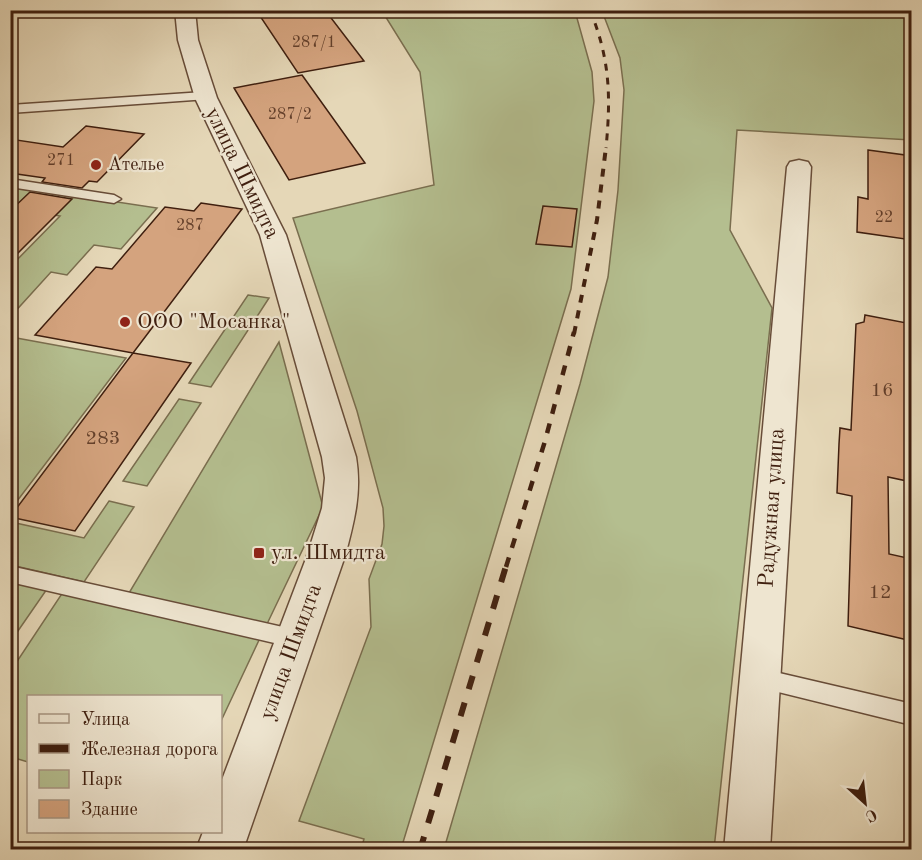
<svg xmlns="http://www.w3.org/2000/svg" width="922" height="860" font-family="'Old Standard TT',serif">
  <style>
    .green { fill: #b4be8f; stroke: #7a6e4f; stroke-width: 1.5 }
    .building { fill: #d4a37e; stroke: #3f1f0f; stroke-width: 1.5 }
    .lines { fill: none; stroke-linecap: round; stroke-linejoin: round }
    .lane-casing { stroke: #684d39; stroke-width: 3 }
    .street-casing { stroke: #684d39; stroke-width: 3 }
    .lane { fill: #eee5d0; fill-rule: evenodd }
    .street { fill: #eee5d0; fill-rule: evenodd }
    .rail-far3 { stroke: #3f1f0f; stroke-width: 3; stroke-dasharray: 7 7; stroke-linecap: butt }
    .rail-far2 { stroke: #3f1f0f; stroke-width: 4; stroke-dasharray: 8 8; stroke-linecap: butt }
    .rail-far1 { stroke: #3f1f0f; stroke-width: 4.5; stroke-dasharray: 10 10; stroke-linecap: butt }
    .rail { stroke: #3f1f0f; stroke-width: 6; stroke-dasharray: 14 14; stroke-linecap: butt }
    .poi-dot { fill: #8f2418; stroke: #eee5d0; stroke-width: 2 }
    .labels { text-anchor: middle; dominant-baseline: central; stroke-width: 4.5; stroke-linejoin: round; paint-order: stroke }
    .far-number-label { font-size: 16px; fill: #64402b }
    .far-poi-label { font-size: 18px; fill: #3f1f0f; stroke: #eee5d0; text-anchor: start }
    .number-label { font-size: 20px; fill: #64402b }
    .street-label { font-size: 22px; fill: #3f1f0f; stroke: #eee5d0 }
    .poi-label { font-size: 22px; fill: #3f1f0f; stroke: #eee5d0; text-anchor: start }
  </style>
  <rect width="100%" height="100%" fill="#e5d7b7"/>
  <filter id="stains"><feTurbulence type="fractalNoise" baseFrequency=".00333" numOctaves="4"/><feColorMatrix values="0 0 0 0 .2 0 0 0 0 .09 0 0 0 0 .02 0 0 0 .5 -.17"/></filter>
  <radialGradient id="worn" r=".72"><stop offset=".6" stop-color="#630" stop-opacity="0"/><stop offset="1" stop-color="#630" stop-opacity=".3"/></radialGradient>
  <g class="green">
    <path d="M382 11H575L592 72 594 101 571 289 401 849H361L364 839 299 821 371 627 369 579 382 544 384 526 383 508 357 411 293 218 434 185 420 72Z"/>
    <path d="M602 11H911V140L737 130 730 230 772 308 714 849H444L580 384 608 277 618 190 624 90 620 58Z"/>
    <path d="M11 186 157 208 121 249 94 245 67 275 51 272 11 316 10 267 60 216 11 208Z"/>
    <path d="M248 295 269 298 211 387 189 383Z"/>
    <path d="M11 337 126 358 11 509 10 337Z"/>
    <path d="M279 342 323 507 267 624 129 593Z"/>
    <path d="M179 399 201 403 147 486 123 481Z"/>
    <path d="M109 501 134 507 84 582 11 565V522L84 538Z"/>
    <path d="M11 581 47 589 11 641Z"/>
    <path d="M63 592 260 638 221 721 220 696H28V762L11 757 10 672Z"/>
  </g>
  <g class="building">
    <path d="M256 10H325L364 61 298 73Z"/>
    <path d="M302 75 365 163 289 180 234 88Z"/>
    <path d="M86 126 144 134 97 182 89 181 82 188 42 182 45 178 10 173V139L63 147Z"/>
    <path d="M868 150 905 155V163L912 164V240L857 232 858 197 868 199Z"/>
    <path d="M30 192 72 199 10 261V211Z"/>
    <path d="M201 203 242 209 133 353 191 363 75 531 10 517 133 353 35 335 96 267 112 269 165 207 194 211Z"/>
    <path d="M543 206 577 209 572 247 536 244Z"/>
    <path d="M865 315 912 324V423L906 422 907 481 888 477 889 554 912 559V641L848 626 852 496 837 493 839 444 840 428 851 430 856 324 864 322Z"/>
  </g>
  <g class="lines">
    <g class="lane-casing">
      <g id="lane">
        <path d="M204 92 208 93V99L10 113V105Z"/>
        <path d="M10 179 114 195 121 199 114 203 10 187Z"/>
        <path d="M10 566 296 630 304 632 307 639 304 646 296 648 10 582Z"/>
        <path d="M762 669 912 704V725L754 686 751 679 754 672Z"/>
      </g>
    </g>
    <g class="street-casing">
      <g id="street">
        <path d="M175 10H195L198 40 217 98 286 235 356 457C362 493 354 522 345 556L243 850H196L203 832H220V785L307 556 322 508 325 478 322 457 260 235 195 98 178 40Z"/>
        <path d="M799 160 808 162 811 167 770 850H724L787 167 790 162Z"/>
      </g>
    </g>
    <use href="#lane" class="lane"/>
    <use href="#street" class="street"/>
    <path class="rail-far3" d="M590 10C610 59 611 96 606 148"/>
    <path class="rail-far2" d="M574 334 597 220 606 147"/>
    <path class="rail-far1" d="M506 567 545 441 574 332"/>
    <path class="rail" d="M420 850 506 566"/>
  </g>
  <g class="poi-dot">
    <circle cx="96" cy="165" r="6"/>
    <circle cx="125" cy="322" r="6"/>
    <rect x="253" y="547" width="12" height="12" rx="3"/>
  </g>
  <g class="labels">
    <g class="far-number-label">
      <text x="314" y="43">287/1</text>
      <text x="290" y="115">287/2</text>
      <text x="61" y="161">271</text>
      <text x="884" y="218">22</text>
      <text x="190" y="226">287</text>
    </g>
    <g class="far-poi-label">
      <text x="108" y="165">Ателье</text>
    </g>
    <g class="number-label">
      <text x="882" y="391">16</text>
      <text x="103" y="439">283</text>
      <text x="880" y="593">12</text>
    </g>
    <g class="street-label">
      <text transform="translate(242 173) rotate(64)">улица Шмидта</text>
      <text transform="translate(772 508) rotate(-86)">Радужная улица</text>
      <text transform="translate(291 652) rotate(-70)">улица Шмидта</text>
    </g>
    <g class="poi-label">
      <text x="137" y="322">ООО "Мосанка"</text>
      <text x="271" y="553">ул. Шмидта</text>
    </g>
  </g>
  <rect width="922" height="860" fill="none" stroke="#e5d7b7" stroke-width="36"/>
  <rect x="12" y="12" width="898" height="836" fill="none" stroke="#3f1f0f" stroke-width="3"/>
  <rect x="18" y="18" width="886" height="824" fill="none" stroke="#3f1f0f" stroke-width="1.5"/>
  <rect x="27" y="695" width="195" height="138" fill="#eee5d0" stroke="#a89683" stroke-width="1.5"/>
  <rect x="39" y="714" width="30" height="9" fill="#eee5d0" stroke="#a89683" stroke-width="1.5"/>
  <text x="81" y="725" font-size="18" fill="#3f1f0f">Улица</text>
  <rect x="39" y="744" width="30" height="9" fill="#3f1f0f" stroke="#a89683" stroke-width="1.5"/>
  <text x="81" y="755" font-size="18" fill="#3f1f0f">Железная дорога</text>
  <rect x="39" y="770" width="30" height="18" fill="#b4be8f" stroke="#a89683" stroke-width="1.5"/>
  <text x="81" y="785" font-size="18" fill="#3f1f0f">Парк</text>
  <rect x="39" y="800" width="30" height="18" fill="#d4a37e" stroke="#a89683" stroke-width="1.5"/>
  <text x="81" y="815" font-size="18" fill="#3f1f0f">Здание</text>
  <g transform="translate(865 803) rotate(153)" stroke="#eee5d0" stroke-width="4.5" paint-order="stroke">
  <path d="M0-4.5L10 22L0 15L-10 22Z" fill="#3f1f0f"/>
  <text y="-9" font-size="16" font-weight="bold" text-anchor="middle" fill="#3f1f0f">С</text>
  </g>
  <rect width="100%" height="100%" filter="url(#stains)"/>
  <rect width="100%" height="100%" fill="url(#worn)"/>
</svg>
